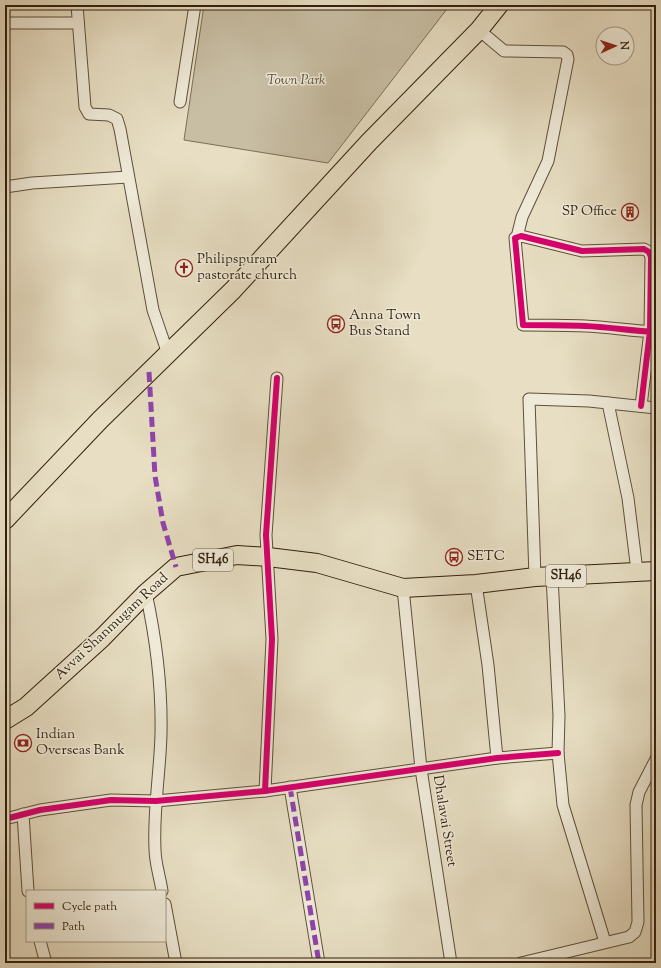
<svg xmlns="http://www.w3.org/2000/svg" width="661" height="968" font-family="'Sorts Mill Goudy',serif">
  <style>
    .green { fill: #c8bea4; stroke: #7c6e58 }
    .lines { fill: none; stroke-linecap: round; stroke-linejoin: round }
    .minor-casing { stroke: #5e4f3a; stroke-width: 13 }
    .primary-casing { stroke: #311f0d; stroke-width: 20 }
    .minor { stroke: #efead8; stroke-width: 11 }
    .primary { stroke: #e7dec3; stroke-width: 18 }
    .quiet { stroke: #8e44ad; stroke-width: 5; stroke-dasharray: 10 5; stroke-linecap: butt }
    .cycleway-casing { stroke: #efead8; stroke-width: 8 }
    .cycleway { stroke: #d6006c; stroke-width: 6 }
    .labels { text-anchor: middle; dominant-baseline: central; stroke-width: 3; stroke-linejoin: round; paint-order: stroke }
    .shield { fill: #efead8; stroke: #6a5c4a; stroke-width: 1 }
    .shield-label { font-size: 13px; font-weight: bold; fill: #311f0d }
    .park-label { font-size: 14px; font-style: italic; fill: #5e4f3a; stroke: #efead8 }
    .poi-label { font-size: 14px; fill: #311f0d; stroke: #efead8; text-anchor: start }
    .street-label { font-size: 14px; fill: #311f0d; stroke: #efead8 }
  </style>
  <rect width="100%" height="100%" fill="#e7dec3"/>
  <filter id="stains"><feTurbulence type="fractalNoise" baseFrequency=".005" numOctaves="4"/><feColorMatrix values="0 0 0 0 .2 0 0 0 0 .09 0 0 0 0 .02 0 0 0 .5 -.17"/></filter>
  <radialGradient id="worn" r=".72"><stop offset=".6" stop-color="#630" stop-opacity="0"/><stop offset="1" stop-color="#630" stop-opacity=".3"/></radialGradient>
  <path class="green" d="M204 5H446L447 9 328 163 184 140Z"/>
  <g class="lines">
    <g class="minor-casing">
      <g id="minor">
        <path d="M77 5 85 107 89 114 109 115 117 119 120 129 153 310 168 354"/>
        <path d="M5 23H78"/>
        <path d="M479 30 504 51 563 52 567 55 568 59 548 161 522 217 517 237"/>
        <path d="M180 102 195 5"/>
        <path d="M5 187 32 183 128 177"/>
        <path d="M608 403 628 498 637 571"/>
        <path d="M641 406 650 331 651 257 649 252 644 249 582 251 521 236 515 238 523 325C544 325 564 325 585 326 609 327 632 331 656 332"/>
        <path d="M552 576 559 716 558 753 563 805 605 942"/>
        <path d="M535 577 529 399 589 401 656 408"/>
        <path d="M476 584 488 665 497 758"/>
        <path d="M403 588 421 769 451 963"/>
        <path d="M146 593C156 639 162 687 161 734 160 773 153 811 155 849 155 863 160 877 162 891"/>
        <path d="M290 787 319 963"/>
        <path d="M265 791 272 639 266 535 277 378"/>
        <path d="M23 814 28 891"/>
        <path d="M5 819 40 810 111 800 156 801 265 791 497 758 558 753"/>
        <path d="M165 904 176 963"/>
        <path d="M40 941 46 963"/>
        <path d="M521 963 629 937 635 932 638 922 636 805 639 792 656 759"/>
      </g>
    </g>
    <g class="primary-casing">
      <g id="primary">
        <path d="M5 520 100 420 233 290 369 142 479 30 499 5"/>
        <path d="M5 720 26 707 102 638 146 593 176 567 237 555 268 557 317 563 403 588 476 584 535 577 656 571"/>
      </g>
    </g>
    <use href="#minor" class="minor"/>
    <use href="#primary" class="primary"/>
    <g class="quiet">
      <path d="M149 372 155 476 163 523 176 567"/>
      <path d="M290 787 319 963"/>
    </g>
    <g class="cycleway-casing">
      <g id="cycleway">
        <path d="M641 406 650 331 651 257 649 252 644 249 582 251 521 236 515 238 523 325C544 325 564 325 585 326 609 327 632 331 656 332"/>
        <path d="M265 791 272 639 266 535 277 378"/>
        <path d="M5 819 40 810 111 800 156 801 265 791 497 758 558 753"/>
      </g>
    </g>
    <use href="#cycleway" class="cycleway"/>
  </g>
  <defs>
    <g id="building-ring" transform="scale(0.9)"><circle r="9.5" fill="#efead8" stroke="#8f2418" stroke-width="1.5"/><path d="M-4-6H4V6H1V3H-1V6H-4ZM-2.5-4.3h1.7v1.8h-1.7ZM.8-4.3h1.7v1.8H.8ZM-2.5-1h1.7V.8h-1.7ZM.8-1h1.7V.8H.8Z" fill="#8f2418"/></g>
    <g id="church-ring" transform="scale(0.9)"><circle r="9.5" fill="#efead8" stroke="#8f2418" stroke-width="1.5"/><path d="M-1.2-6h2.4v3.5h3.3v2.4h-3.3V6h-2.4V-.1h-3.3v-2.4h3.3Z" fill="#8f2418"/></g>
    <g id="bus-ring" transform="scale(0.9)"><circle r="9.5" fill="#efead8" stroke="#8f2418" stroke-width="1.5"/><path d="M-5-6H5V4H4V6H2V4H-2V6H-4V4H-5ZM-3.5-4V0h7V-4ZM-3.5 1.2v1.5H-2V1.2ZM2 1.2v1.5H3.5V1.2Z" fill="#8f2418"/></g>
    <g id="bank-ring" transform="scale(0.9)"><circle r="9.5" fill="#efead8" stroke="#8f2418" stroke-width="1.5"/><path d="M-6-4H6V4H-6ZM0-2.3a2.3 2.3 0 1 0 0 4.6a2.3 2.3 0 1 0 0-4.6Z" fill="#8f2418"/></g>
  </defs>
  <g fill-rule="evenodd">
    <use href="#building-ring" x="630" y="212"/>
    <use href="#church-ring" x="184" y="268"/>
    <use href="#bus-ring" x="336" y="324"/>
    <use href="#bus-ring" x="454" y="557"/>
    <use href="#bank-ring" x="23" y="743"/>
  </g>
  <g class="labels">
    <g class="shield">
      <rect x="193" y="549" width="40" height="22" rx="3"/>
      <rect x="546" y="565" width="40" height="22" rx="3"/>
    </g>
    <g class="shield-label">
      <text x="213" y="560">SH46</text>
      <text x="566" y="576">SH46</text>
    </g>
    <g class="park-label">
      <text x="296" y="81">Town Park</text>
    </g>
    <g class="poi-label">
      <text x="617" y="212" text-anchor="end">SP Office</text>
      <text x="197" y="260">Philipspuram<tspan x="197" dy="16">pastorate church</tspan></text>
      <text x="349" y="316">Anna Town<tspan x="349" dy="16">Bus Stand</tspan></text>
      <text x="467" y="557">SETC</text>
      <text x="36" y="735">Indian<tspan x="36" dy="16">Overseas Bank</tspan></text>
    </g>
    <g class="street-label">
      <text transform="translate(112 627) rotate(-43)">Avvai Shanmugam Road</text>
      <text transform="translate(444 821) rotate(81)">Dhalavai Street</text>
    </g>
  </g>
  <rect width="661" height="968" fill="none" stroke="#e7dec3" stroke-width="20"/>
  <rect x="6" y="6" width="649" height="956" fill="none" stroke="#311f0d" stroke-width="2"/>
  <rect x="10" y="10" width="641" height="948" fill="none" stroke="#311f0d"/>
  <rect x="26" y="890" width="140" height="52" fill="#efead8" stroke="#a39987"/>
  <rect x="34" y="903" width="20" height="6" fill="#d6006c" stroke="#a39987"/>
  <text x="62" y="910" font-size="12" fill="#311f0d">Cycle path</text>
  <rect x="34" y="923" width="20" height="6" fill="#8e44ad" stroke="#a39987"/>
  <text x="62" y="930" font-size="12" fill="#311f0d">Path</text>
  <g transform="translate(615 46) rotate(87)"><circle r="19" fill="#efead8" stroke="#a39987"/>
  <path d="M0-3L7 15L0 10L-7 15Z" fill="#8f2418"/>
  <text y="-6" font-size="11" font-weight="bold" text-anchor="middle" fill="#311f0d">N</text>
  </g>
  <rect width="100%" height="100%" filter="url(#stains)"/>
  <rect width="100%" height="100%" fill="url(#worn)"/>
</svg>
